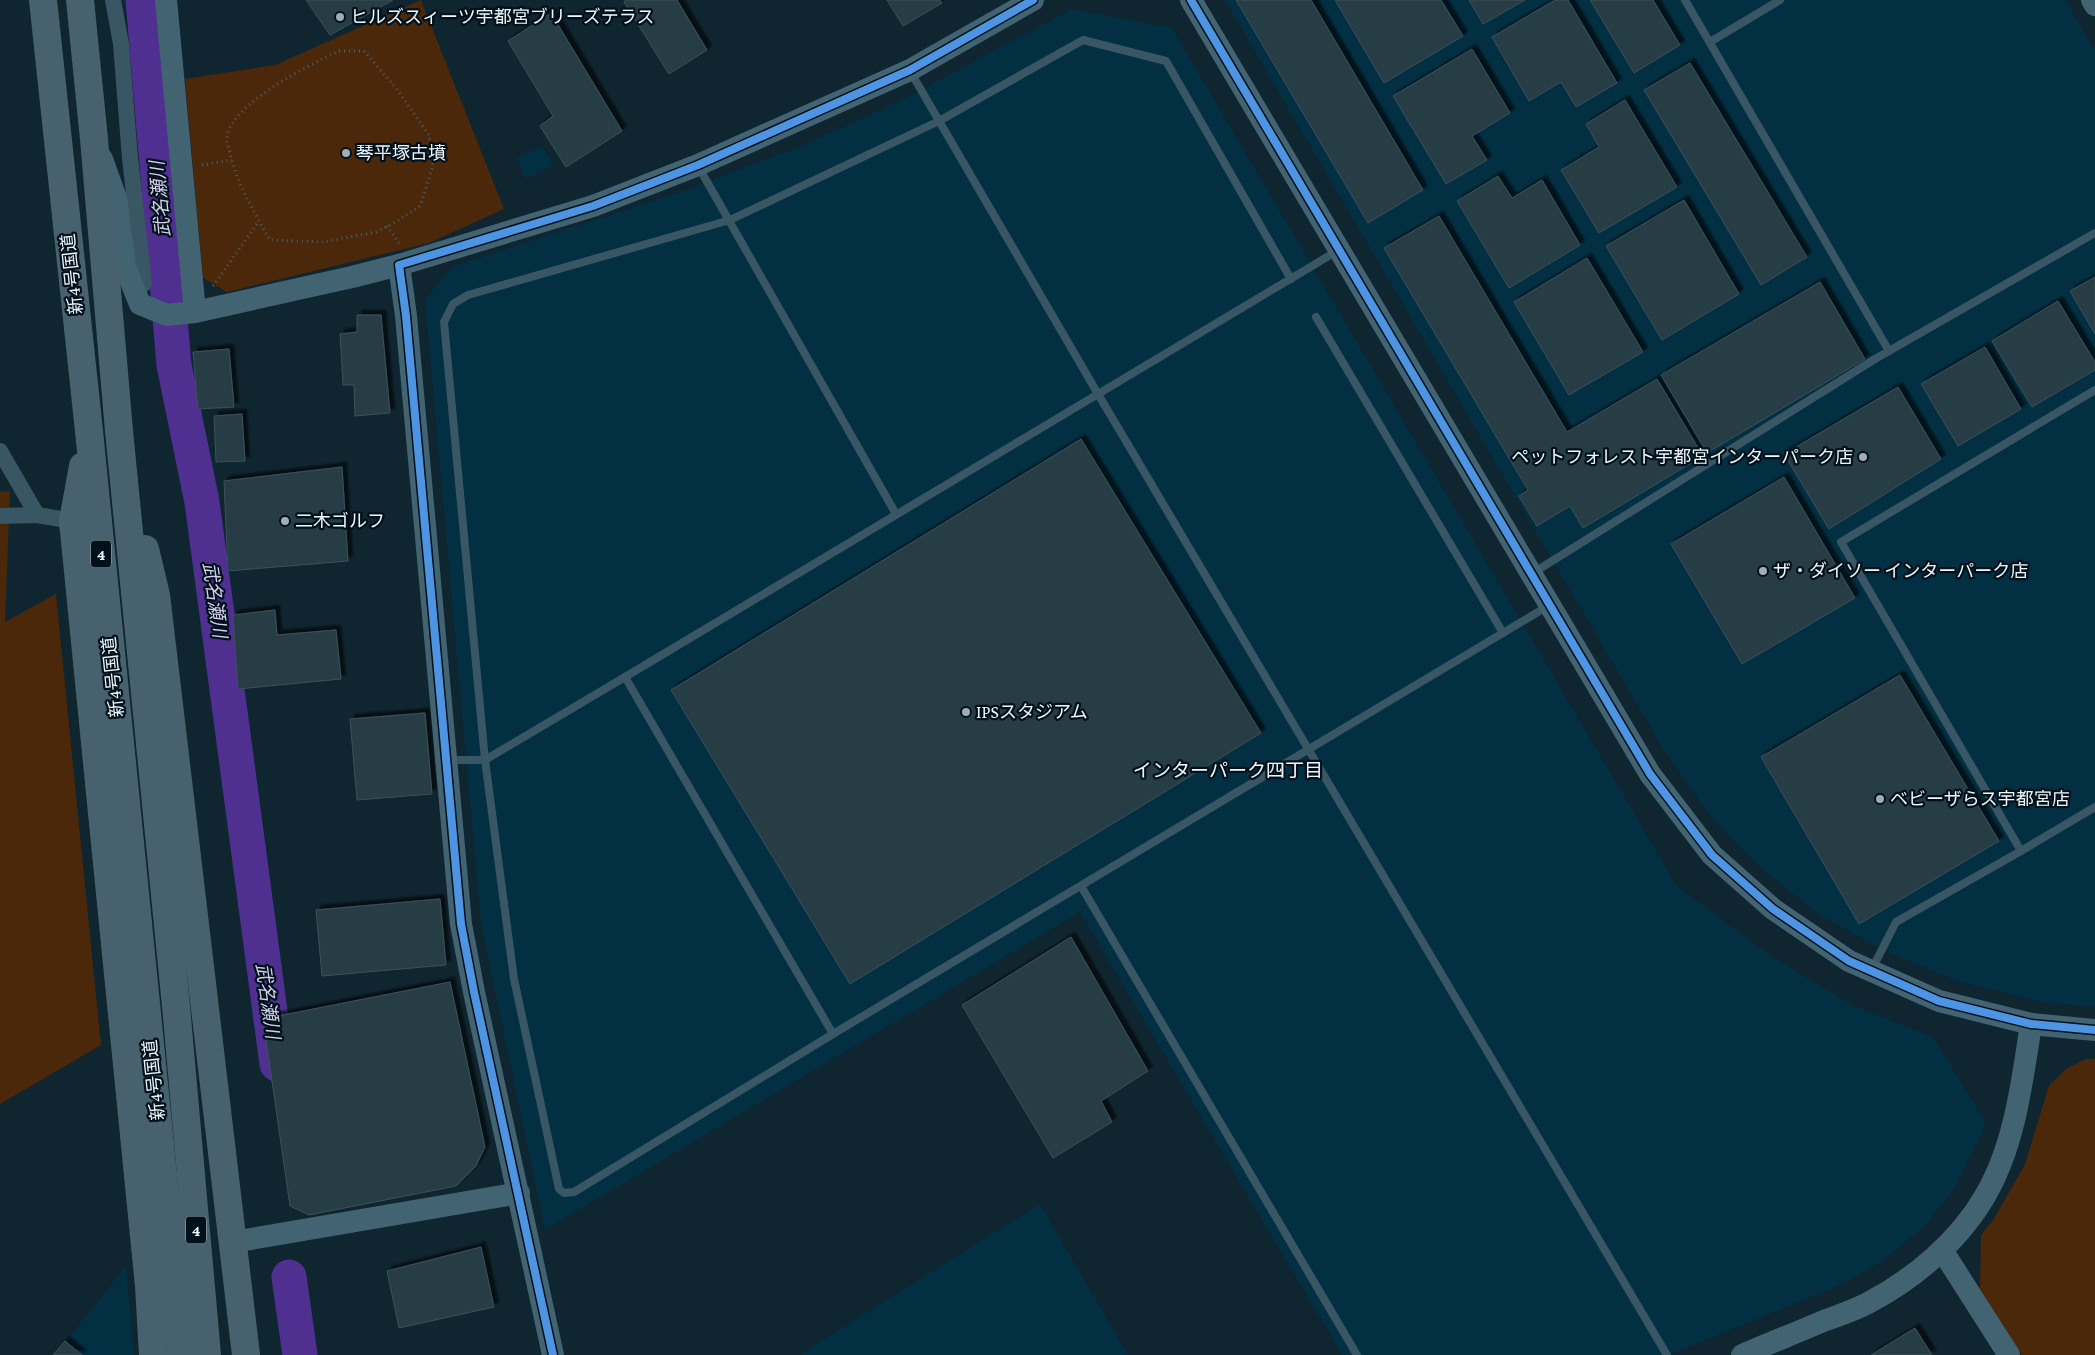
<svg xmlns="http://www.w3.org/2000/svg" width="2095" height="1355" font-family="'Crimson Pro','Noto Sans JP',serif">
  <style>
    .built { fill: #022f41 }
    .green { fill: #4b2809 }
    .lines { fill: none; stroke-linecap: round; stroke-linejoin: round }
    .river { stroke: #4f3091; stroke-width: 35 }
    .building { fill: #273d44; stroke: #3c5159; filter: url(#shadow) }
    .path { stroke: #485e68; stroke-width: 3; stroke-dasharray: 1 4; stroke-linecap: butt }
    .lane { stroke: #395664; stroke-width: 8 }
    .street { stroke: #395664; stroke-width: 16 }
    .secondary { stroke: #426372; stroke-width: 22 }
    .highway { stroke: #47616e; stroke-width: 28 }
    .cycleway-casing { stroke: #00111c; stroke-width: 11 }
    .cycleway { stroke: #4d94e3; stroke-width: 8 }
    .poi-dot { fill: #a1adb3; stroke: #00111c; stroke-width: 2 }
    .labels { text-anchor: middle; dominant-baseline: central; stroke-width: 4.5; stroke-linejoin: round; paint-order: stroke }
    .shield { fill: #00111c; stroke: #a7b1b7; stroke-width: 1 }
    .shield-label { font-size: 16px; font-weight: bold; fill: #eff6fa }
    .poi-label { font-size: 18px; fill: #eff6fa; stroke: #00111c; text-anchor: start }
    .street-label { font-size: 18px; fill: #eff6fa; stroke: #00111c }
    .water-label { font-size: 19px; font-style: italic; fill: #d4cfeb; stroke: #00111c }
    .neighbourhood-label { font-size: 19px; fill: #eff6fa; stroke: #00111c }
  </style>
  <defs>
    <filter id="shadow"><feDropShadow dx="4.5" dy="-4.5" stdDeviation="1" flood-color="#0009"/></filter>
  </defs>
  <rect width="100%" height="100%" fill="#0f252f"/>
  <g class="built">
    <path d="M1225 0H2065L2095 51V1007L2042 1002 1960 982 1889 953 1821 916 1757 865 1709 814 1663 749Z"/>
    <path d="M1072 9 1172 28 1677 886 1774 958 1854 1006 1933 1037 1986 1123 1955 1188 1925 1226 1881 1262 1840 1285 1669 1355H1342L1080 912 545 1230 481 924 425 300 452 267 688 189 811 142 906 98Z"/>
    <path d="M542 146 554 165 526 179 516 158Z"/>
    <path d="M1040 1204 1128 1355H799Z"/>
    <path d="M126 1266 134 1355H55Z"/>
  </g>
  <g class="green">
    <path d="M421 0 504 209 429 243 227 292 203 278 185 79 275 65Z"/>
    <path d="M10 491 5 622 56 594 101 1045 0 1104V492Z"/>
    <path d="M2086 1059H2095V1355H2022L1980 1289 1981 1235 1994 1219 2025 1164 2049 1086 2066 1069Z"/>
  </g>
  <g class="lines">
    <g class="river">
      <path d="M143 0 174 365 202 502 277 1064"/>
      <path d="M289 1277 300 1355"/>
    </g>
  </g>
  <g class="building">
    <path d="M306 0H393L330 35Z"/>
    <path d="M626 0H677L707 50 669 74 624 2Z"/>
    <path d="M887 0H940L942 3 903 26Z"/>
    <path d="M1236 0H1311L1423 190 1368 223Z"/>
    <path d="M1335 0H1441L1463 36 1384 83Z"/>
    <path d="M1469 0H1525L1483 24Z"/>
    <path d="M1555 0H1568L1617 83 1576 107 1561 82 1529 101 1492 37Z"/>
    <path d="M1590 0H1653L1680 45 1634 73Z"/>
    <path d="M551 13 622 131 566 167 540 126 553 116 508 41Z"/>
    <path d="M1472 49 1510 113 1472 136 1487 160 1446 184 1393 96Z"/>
    <path d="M1690 63 1807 257 1761 285 1644 90Z"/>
    <path d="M1625 100 1677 187 1599 233 1561 170 1599 147 1586 124Z"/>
    <path d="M1498 176 1512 198 1542 180 1580 245 1509 288 1457 201Z"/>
    <path d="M1684 200 1739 294 1662 340 1606 246Z"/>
    <path d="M1439 216 1567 432 1657 379 1703 456 1583 528 1570 506 1537 526 1519 496 1528 490 1384 248Z"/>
    <path d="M1587 258 1643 352 1569 395 1514 302Z"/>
    <path d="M2095 277V334L2070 291Z"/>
    <path d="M1820 282 1865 359 1707 453 1661 375Z"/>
    <path d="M2058 301 2095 362V370L2032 407 1992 341Z"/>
    <path d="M357 315H381L390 413 355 416 354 385H343L340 334 357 332Z"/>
    <path d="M1985 347 2021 409 1958 446 1921 384Z"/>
    <path d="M229 349 234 407 198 409 193 352Z"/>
    <path d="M1898 387 1941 459 1829 529 1784 454Z"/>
    <path d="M242 414 245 461 216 462 214 416Z"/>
    <path d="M1081 439 1261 733 850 984 671 690Z"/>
    <path d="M342 467 348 561 228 571 224 481Z"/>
    <path d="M1784 477 1855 598 1742 664 1671 544Z"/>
    <path d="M275 610 277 635 336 630 341 679 238 689 233 615Z"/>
    <path d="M1900 675 1999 841 1859 924 1761 757Z"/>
    <path d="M425 713 432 794 357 800 350 719Z"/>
    <path d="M440 899 446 965 322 976 316 910Z"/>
    <path d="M1071 937 1148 1071 1101 1101 1112 1122 1053 1158 962 1005Z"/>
    <path d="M450 982 485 1147 476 1166 456 1186 309 1215 290 1206 263 1019Z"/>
    <path d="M481 1247 494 1307 399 1328 387 1271Z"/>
    <path d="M1915 1328 1932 1355H1871Z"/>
    <path d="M65 1341 82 1355H53Z"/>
  </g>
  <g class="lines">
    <g class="path">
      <path d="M339 51H364L396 88 429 135 433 166 420 206 396 222 376 232 323 242 270 240C254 212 237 184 230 153 229 148 226 142 227 138 230 104 311 64 339 51Z"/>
      <path d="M202 165 232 160"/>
      <path d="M387 226 399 243"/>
      <path d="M213 286 259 221"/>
    </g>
    <g class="lane">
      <path d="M1685 0 1889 351"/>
      <path d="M1710 42 1780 0"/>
      <path d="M910 71 1098 394 1667 1355"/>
      <path d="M698 166 896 514"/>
      <path d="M1337 251 625 677 833 1034 1548 606"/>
      <path d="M1316 317 1503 633"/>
      <path d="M2095 390 1841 542 2021 851 2095 807"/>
      <path d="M1533 573 1875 359 2095 233"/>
      <path d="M447 760H485L625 677"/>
      <path d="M1081 886 1357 1355"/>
      <path d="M1872 969 1896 922 2021 851"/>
      <path d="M833 1034 574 1192 564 1193 559 1189 514 979 485 760 444 322 453 304 468 295 730 220 939 121 1083 40 1166 61 1291 279"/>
    </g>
    <g class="street">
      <path d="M113 0 121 44 130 158 144 284"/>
      <path d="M0 451 37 515"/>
      <path d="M0 516 37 515 73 521"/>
    </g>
    <g class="secondary">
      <path d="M166 0 195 312"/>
      <path d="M1191 0 1650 774 1712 855 1773 909 1849 961 1939 1001 2031 1024 2095 1030"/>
      <path d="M2092 0 2095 5"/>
      <path d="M102 159 116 198 125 267 140 304 167 315 195 312 352 277 399 265"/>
      <path d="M233 1242 519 1193"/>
      <path d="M1942 1250 2009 1355"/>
      <path d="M553 1355 474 992 461 924 406 316 399 265 593 206 698 165 910 70 1033 0"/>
      <path d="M1742 1355C1770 1343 1798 1332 1826 1320 1840 1315 1855 1310 1868 1303 1914 1279 1959 1241 1985 1196 2015 1145 2022 1082 2031 1024"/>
    </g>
    <g class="highway">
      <path d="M43 0 89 431 181 1355"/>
      <path d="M80 0 94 139 119 431 176 1006 207 1355"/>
      <path d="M83 466 73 521 149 1286 153 1355"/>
      <path d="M145 549 156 595 246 1355"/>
    </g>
    <g class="cycleway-casing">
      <g id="cycleway">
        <path d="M1191 0 1650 774 1712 855 1773 909 1849 961 1939 1001 2031 1024 2095 1030"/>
        <path d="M553 1355 474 992 461 924 406 316 399 265 593 206 698 165 910 70 1033 0"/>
      </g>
    </g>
    <use href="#cycleway" class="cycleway"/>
  </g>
  <g class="poi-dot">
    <circle cx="340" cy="17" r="5"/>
    <circle cx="346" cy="153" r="5"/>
    <circle cx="1863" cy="457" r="5"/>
    <circle cx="285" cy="521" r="5"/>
    <circle cx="1763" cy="571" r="5"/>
    <circle cx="966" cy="712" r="5"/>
    <circle cx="1880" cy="799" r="5"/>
  </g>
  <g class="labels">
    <g class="shield">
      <rect x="91" y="540.5" width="20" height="27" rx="4"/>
      <rect x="186" y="1216.5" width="20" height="27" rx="4"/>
    </g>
    <g class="shield-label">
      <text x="101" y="554">4</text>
      <text x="196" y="1230">4</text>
    </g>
    <g class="poi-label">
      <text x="350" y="17">ヒルズスィーツ宇都宮ブリーズテラス</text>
      <text x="356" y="153">琴平塚古墳</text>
      <text x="1853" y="457" text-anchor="end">ペットフォレスト宇都宮インターパーク店</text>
      <text x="295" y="521">二木ゴルフ</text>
      <text x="1773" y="571">ザ・ダイソー インターパーク店</text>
      <text x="976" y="712">IPSスタジアム</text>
      <text x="1890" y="799">ベビーザらス宇都宮店</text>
    </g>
    <g class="street-label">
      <text transform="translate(72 274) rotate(-96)">新4号国道</text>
      <text transform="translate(113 677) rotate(-96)">新4号国道</text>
      <text transform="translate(154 1080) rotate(-96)">新4号国道</text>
    </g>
    <g class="water-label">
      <text transform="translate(160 199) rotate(-95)">武名瀬川</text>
      <text transform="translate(215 600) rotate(82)">武名瀬川</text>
      <text transform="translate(268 1001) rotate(82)">武名瀬川</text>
    </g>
    <g class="neighbourhood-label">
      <text x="1228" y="770">インターパーク四丁目</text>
    </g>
  </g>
</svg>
